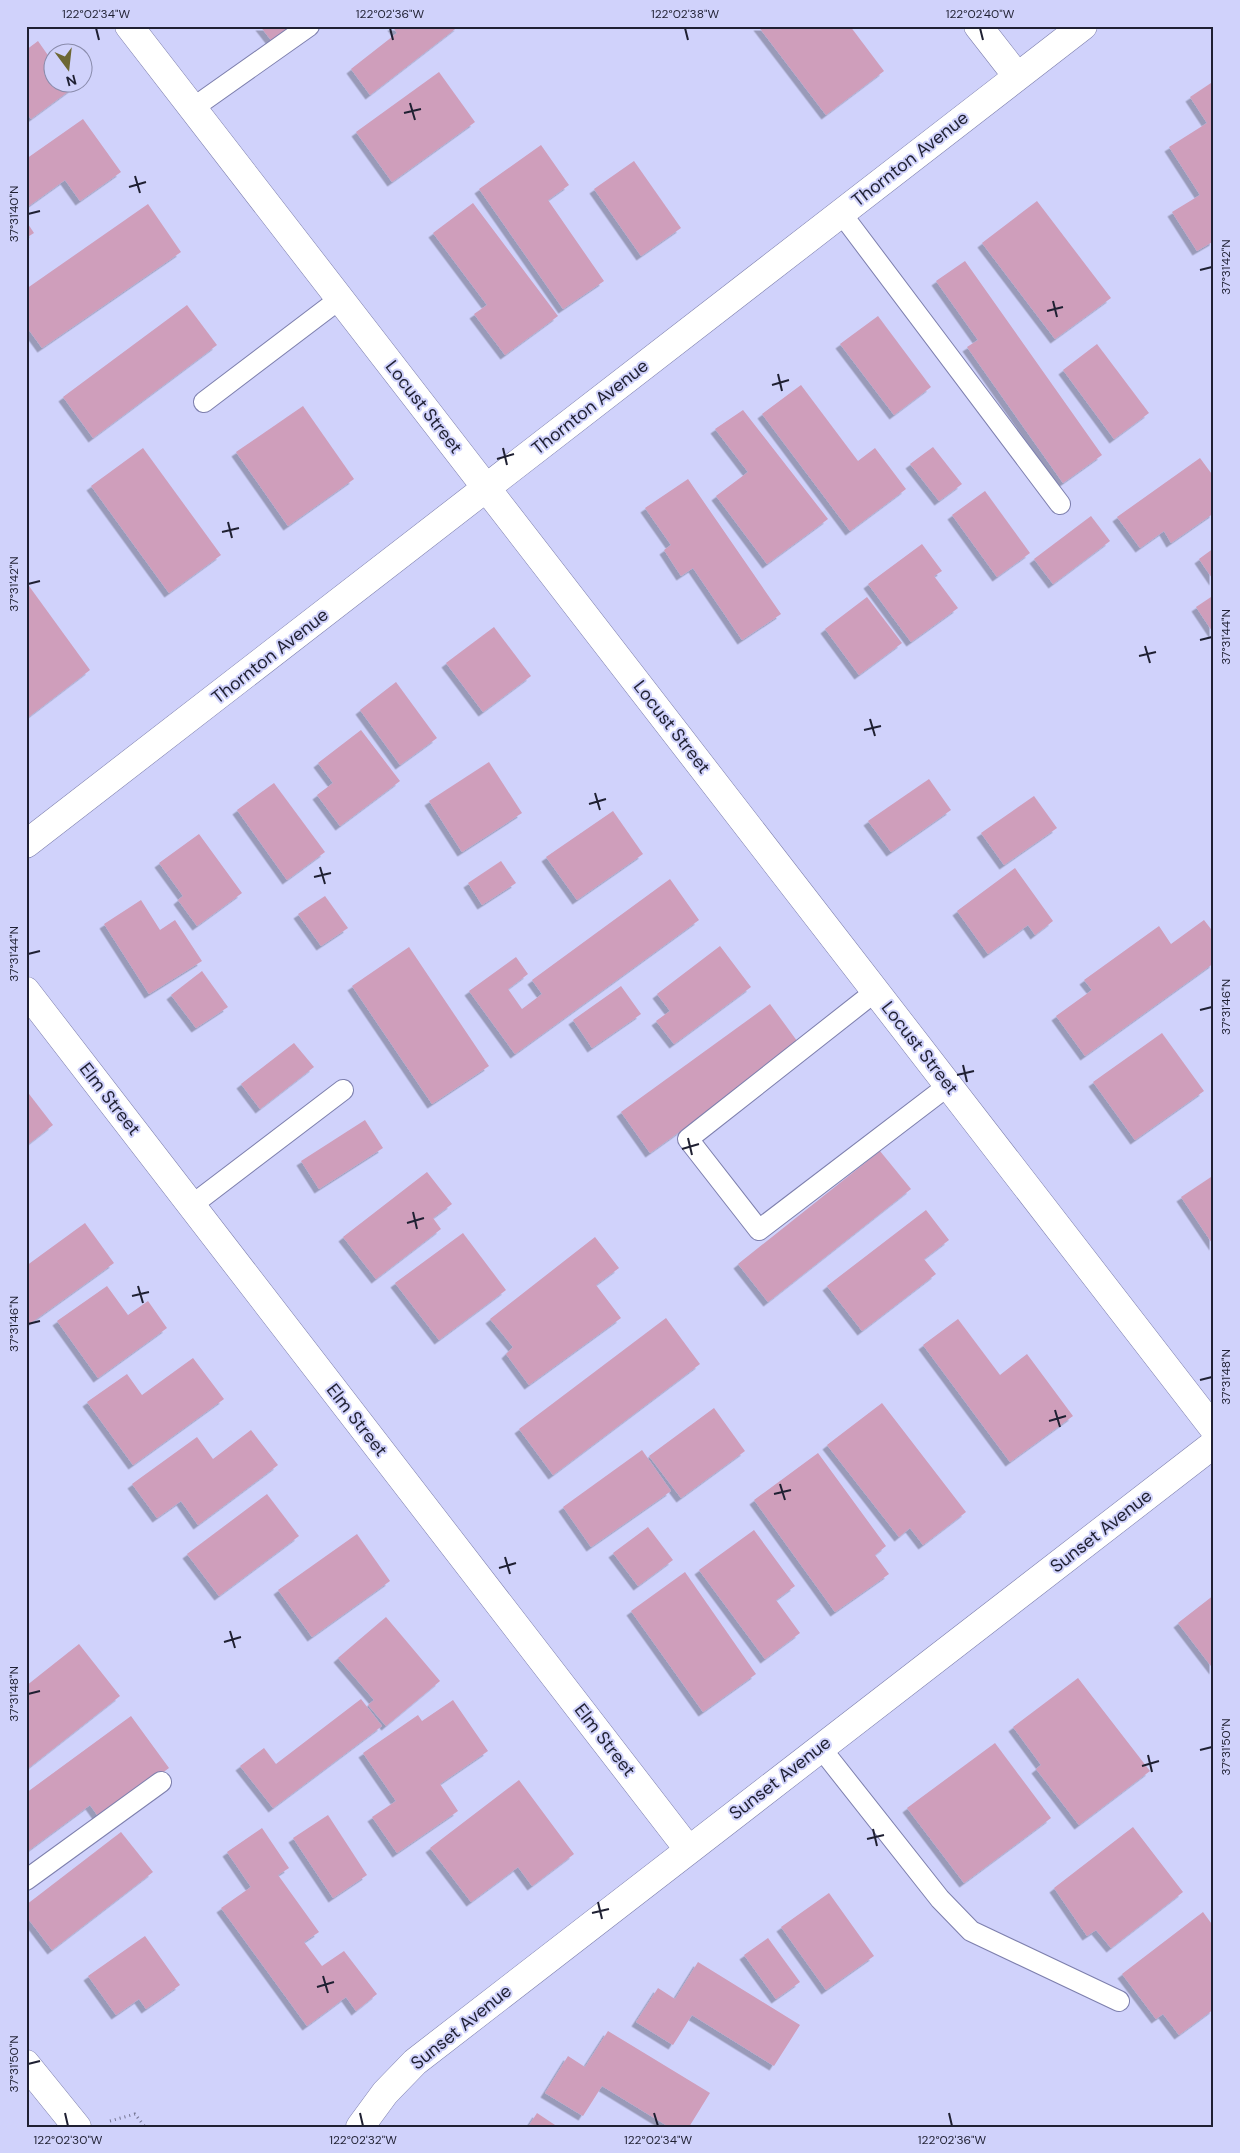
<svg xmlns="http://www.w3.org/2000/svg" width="1240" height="2153" font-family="'DM Sans',sans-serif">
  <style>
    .building { fill: #cf9ebb; filter: url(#shadow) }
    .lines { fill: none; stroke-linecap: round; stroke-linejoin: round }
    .lane-casing { stroke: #7d7fad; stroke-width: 22 }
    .street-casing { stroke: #7d7fad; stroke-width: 29 }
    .secondary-casing { stroke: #7d7fad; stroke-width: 29 }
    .path { stroke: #747592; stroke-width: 3; stroke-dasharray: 1 4; stroke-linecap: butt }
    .lane { stroke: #fff; stroke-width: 20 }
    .street { stroke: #fff; stroke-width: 28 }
    .secondary { stroke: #fff; stroke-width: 28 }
    .ticks { fill: none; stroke: #1f2032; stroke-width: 2 }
    .labels { text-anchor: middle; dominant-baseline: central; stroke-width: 4; stroke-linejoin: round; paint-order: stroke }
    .street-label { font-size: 18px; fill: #1f2032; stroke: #d0d2fb }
    .neatline { fill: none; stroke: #1f2032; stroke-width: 2 }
    .ticks-label { font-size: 12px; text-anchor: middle; fill: #1f2032 }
  </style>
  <defs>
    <filter id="shadow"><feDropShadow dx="-4.5" dy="4.5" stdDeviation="0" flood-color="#0004"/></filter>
  </defs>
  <rect width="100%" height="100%" fill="#d0d2fb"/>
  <g class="building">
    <path d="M260 26H297L274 44Z"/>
    <path d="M392 26H459L370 95 351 69 397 33Z"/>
    <path d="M758 26H850L884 71 826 115Z"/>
    <path d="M38 41 52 61V82H68L73 88 31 119 26 112V50Z"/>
    <path d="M439 72 475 122 392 182 356 132Z"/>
    <path d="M1214 81V241L1197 251 1172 212 1200 195 1169 147 1207 123 1190 97Z"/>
    <path d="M83 119 121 172 80 201 65 180 26 208V159Z"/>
    <path d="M541 145 569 185 548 200 604 281 563 309 479 189Z"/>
    <path d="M634 161 681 228 641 256 594 189Z"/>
    <path d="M1037 201 1111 298 1055 339 982 243Z"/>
    <path d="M473 203 558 316 505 355 474 314 487 305 433 233Z"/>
    <path d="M148 204 181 252 42 348 26 326V289Z"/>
    <path d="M26 221 34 233 26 238Z"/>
    <path d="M965 261 1102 455 1063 483 967 347 978 340 936 281Z"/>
    <path d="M187 305 217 345 93 438 63 397Z"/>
    <path d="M878 316 931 387 894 415 840 344Z"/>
    <path d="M1097 344 1149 413 1114 439 1063 370Z"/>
    <path d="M801 385 858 461 875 448 906 489 850 531 762 414Z"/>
    <path d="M303 406 354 479 288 526 236 452Z"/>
    <path d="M743 410 828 519 767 564 716 496 748 472 715 429Z"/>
    <path d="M933 447 962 484 939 501 910 464Z"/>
    <path d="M143 448 221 555 169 593 91 486Z"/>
    <path d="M1200 458 1214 477V513L1171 543 1164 531 1140 548 1117 517Z"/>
    <path d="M688 479 781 614 742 640 693 568 681 576 664 550 671 545 645 508Z"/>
    <path d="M985 491 1030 553 997 577 952 515Z"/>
    <path d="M1091 516 1110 541 1053 584 1034 559Z"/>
    <path d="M922 544 942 571 934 576 958 608 911 642 868 584Z"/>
    <path d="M1214 548V581L1199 559Z"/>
    <path d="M29 586 90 670 26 719V588Z"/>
    <path d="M1214 595V634L1196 607Z"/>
    <path d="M867 597 902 643 859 675 825 629Z"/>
    <path d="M494 627 531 676 483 712 446 663Z"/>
    <path d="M396 682 437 738 400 765 360 710Z"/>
    <path d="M361 730 400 781 340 826 317 795 333 783 318 763Z"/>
    <path d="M489 762 522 813 462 852 429 801Z"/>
    <path d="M929 779 951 810 891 852 868 821Z"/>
    <path d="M274 783 325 852 287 880 237 810Z"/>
    <path d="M1034 796 1057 828 1004 865 981 833Z"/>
    <path d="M613 811 643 854 577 900 546 857Z"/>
    <path d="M199 834 242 893 197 926 178 900 183 896 159 863Z"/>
    <path d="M501 861 516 883 482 905 468 883Z"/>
    <path d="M1015 868 1053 921 1035 935 1028 925 988 954 957 911Z"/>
    <path d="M670 879 699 920 515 1054 469 991 516 957 528 974 508 989 522 1009 542 994 532 980Z"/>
    <path d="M325 896 348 928 321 946 298 914Z"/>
    <path d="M141 900 160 930 175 920 202 961 149 994 104 924Z"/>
    <path d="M1204 920 1214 933V963L1085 1056 1056 1016 1092 990 1084 980 1159 926 1171 944Z"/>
    <path d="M720 946 751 987 674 1044 656 1021 670 1011 657 994Z"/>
    <path d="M409 947 489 1066 432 1104 352 986Z"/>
    <path d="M202 971 228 1007 196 1028 171 995Z"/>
    <path d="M621 986 641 1014 592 1048 573 1020Z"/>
    <path d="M770 1004 800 1045 650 1153 621 1112Z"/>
    <path d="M1162 1033 1204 1091 1135 1140 1093 1082Z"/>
    <path d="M294 1043 314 1067 260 1109 241 1084Z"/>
    <path d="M26 1090 53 1125 26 1146Z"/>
    <path d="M365 1120 383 1148 319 1189 301 1161Z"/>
    <path d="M880 1151 911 1189 768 1302 738 1264Z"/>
    <path d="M427 1172 452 1204 433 1218 441 1229 376 1279 343 1237Z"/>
    <path d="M1214 1175V1246L1181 1197Z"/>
    <path d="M926 1210 949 1240 924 1259 936 1274 862 1331 827 1286Z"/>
    <path d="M85 1223 114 1263 28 1325 26 1266Z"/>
    <path d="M463 1233 506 1290 439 1340 395 1283Z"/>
    <path d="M595 1237 619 1268 596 1285 621 1318 529 1385 506 1354 513 1347 490 1319Z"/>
    <path d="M107 1286 128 1315 148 1301 167 1328 98 1378 57 1321Z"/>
    <path d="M666 1318 700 1364 553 1475 519 1429Z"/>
    <path d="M958 1319 1000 1375 1027 1354 1073 1416 1010 1462 923 1345Z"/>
    <path d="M193 1358 224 1399 133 1465 87 1402 127 1374 142 1395Z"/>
    <path d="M882 1403 966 1512 923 1545 910 1528 899 1537 827 1445Z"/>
    <path d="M714 1408 745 1451 681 1498 649 1456Z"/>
    <path d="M251 1430 278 1465 198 1525 181 1501 157 1518 132 1484 197 1437 213 1459Z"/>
    <path d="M642 1450 671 1491 591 1547 563 1507Z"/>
    <path d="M818 1453 886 1546 875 1555 889 1574 835 1612 754 1500Z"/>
    <path d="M267 1494 299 1536 219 1596 187 1554Z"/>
    <path d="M648 1527 673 1560 638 1586 613 1553Z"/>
    <path d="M754 1530 795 1586 776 1600 800 1633 765 1659 699 1570Z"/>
    <path d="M357 1534 390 1581 312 1637 278 1590Z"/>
    <path d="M685 1572 756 1674 703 1712 631 1611Z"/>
    <path d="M1214 1595V1670L1178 1623Z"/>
    <path d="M386 1617 440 1681 386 1726 368 1705 374 1700 338 1658Z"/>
    <path d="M79 1644 120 1696 26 1770V1686Z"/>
    <path d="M1078 1678 1150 1771 1079 1825 1036 1769 1041 1765 1013 1727Z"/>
    <path d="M361 1699 382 1726 273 1808 240 1766 264 1748 276 1764Z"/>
    <path d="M453 1700 488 1751 440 1784 458 1811 397 1853 372 1817 396 1801 363 1753 418 1715 422 1721Z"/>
    <path d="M131 1716 169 1768 100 1819 90 1805 28 1851 26 1848V1793Z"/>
    <path d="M995 1743 1051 1818 964 1883 907 1808Z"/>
    <path d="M519 1780 574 1854 532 1886 518 1867 471 1902 430 1848Z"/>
    <path d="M328 1815 367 1875 333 1898 293 1838Z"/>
    <path d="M1133 1827 1183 1892 1111 1948 1096 1930 1087 1936 1054 1888Z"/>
    <path d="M262 1828 289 1868 278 1875 319 1932 304 1942 322 1966 344 1951 377 1994 356 2011 346 1997 307 2026 221 1908 251 1887 227 1852Z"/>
    <path d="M121 1832 153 1872 52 1950 26 1916V1905Z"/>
    <path d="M829 1893 874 1956 826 1990 781 1927Z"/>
    <path d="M1203 1912 1214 1927V2009L1179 2035 1163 2014 1156 2019 1122 1974Z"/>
    <path d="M145 1936 180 1985 146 2009 139 1999 116 2015 88 1976Z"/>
    <path d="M768 1938 800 1982 776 1999 744 1955Z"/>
    <path d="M698 1962 800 2025 774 2066 692 2015 673 2045 636 2022 658 1988 675 1999Z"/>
    <path d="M608 2031 710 2093 689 2127H669L602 2086 583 2116 545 2093 568 2056 585 2067Z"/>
    <path d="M537 2113 558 2127H528Z"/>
  </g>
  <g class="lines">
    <g class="lane-casing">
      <g id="lane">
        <path d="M193 108 309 26"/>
        <path d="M841 213 1060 504"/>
        <path d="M204 402 341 298"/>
        <path d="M876 991 688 1139 759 1230 949 1085"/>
        <path d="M192 1205 343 1090"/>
        <path d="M820 1747 940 1899 971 1931 1119 2001"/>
        <path d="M26 1880 161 1782"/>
      </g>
    </g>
    <g class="street-casing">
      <g id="street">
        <path d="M129 26 1214 1429"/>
        <path d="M978 26 1017 76"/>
        <path d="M26 991 688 1849"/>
        <path d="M26 2064 77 2127"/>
        <path d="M360 2127 385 2093 415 2062 1214 1444"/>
      </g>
    </g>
    <g class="secondary-casing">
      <path id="secondary" d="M26 844 1083 26"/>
    </g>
    <path class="path" d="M110 2121 135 2114 145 2127"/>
    <use href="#lane" class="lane"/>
    <use href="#street" class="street"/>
    <use href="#secondary" class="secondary"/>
  </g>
  <path class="ticks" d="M96 28 99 40M390 28 393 40M685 28 688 40M980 28 983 40M410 103 415 120M404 113 421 109M135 176 140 193M129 187 146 182M28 214 40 211M1200 270 1212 267M1053 301 1057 317M1047 311 1063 307M778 374 782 391M772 385 789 380M503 448 507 465M497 459 514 454M228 522 232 538M222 532 239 528M28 584 40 581M1200 640 1212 637M1145 646 1150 663M1139 656 1156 652M870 719 875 736M864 730 881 726M595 793 600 810M589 804 606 799M320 867 325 884M314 877 331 873M28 954 40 951M1200 1010 1212 1007M963 1065 967 1082M957 1075 974 1071M688 1138 692 1155M682 1149 699 1144M413 1212 417 1229M407 1223 424 1218M138 1286 143 1303M132 1296 149 1292M28 1324 40 1321M1200 1380 1212 1377M1055 1410 1060 1427M1049 1421 1066 1416M780 1484 785 1500M774 1494 791 1490M505 1557 510 1574M499 1568 516 1563M230 1631 235 1648M224 1642 241 1637M28 1694 40 1691M1200 1750 1212 1747M1148 1755 1152 1772M1142 1766 1159 1761M873 1829 877 1846M867 1839 884 1835M598 1902 602 1919M592 1913 609 1909M323 1976 328 1993M317 1987 334 1982M28 2064 40 2061M65 2113 68 2126M360 2113 363 2126M654 2113 658 2126M949 2113 952 2126"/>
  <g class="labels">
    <g class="street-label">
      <text transform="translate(910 159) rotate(-38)">Thornton Avenue</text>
      <text transform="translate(424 407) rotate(52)">Locust Street</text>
      <text transform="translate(590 407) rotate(-38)">Thornton Avenue</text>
      <text transform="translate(270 656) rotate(-38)">Thornton Avenue</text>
      <text transform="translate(672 727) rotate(52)">Locust Street</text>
      <text transform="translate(920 1048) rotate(52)">Locust Street</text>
      <text transform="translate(110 1099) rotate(52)">Elm Street</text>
      <text transform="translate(357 1420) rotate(52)">Elm Street</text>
      <text transform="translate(1101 1531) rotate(-38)">Sunset Avenue</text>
      <text transform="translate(605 1740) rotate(52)">Elm Street</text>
      <text transform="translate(780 1778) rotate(-38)">Sunset Avenue</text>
      <text transform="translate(461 2027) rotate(-39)">Sunset Avenue</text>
    </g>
  </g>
  <rect width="1240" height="2153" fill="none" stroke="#d0d2fb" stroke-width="55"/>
  <g transform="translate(68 68) rotate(165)"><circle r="24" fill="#d0d2fb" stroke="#898bab"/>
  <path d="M0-4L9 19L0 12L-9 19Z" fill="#6d6734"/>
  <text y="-8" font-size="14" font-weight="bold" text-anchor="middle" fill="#1f2032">N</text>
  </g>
  <rect x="28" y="28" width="1184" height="2098" class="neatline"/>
  <g class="ticks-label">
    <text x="96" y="18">122°02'34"W</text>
    <text x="390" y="18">122°02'36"W</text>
    <text x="685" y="18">122°02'38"W</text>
    <text x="980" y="18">122°02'40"W</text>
    <text transform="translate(14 214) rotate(-90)" y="4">37°31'40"N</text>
    <text transform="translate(1226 267) rotate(-90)" y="4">37°31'42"N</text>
    <text transform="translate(14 584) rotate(-90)" y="4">37°31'42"N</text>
    <text transform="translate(1226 637) rotate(-90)" y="4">37°31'44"N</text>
    <text transform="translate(14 954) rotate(-90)" y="4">37°31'44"N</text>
    <text transform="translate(1226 1007) rotate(-90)" y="4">37°31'46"N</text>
    <text transform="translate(14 1324) rotate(-90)" y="4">37°31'46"N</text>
    <text transform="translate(1226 1377) rotate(-90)" y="4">37°31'48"N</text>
    <text transform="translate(14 1694) rotate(-90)" y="4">37°31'48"N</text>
    <text transform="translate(1226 1747) rotate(-90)" y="4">37°31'50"N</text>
    <text transform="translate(14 2064) rotate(-90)" y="4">37°31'50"N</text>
    <text x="68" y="2144">122°02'30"W</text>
    <text x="363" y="2144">122°02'32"W</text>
    <text x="658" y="2144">122°02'34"W</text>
    <text x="952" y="2144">122°02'36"W</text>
  </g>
</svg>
